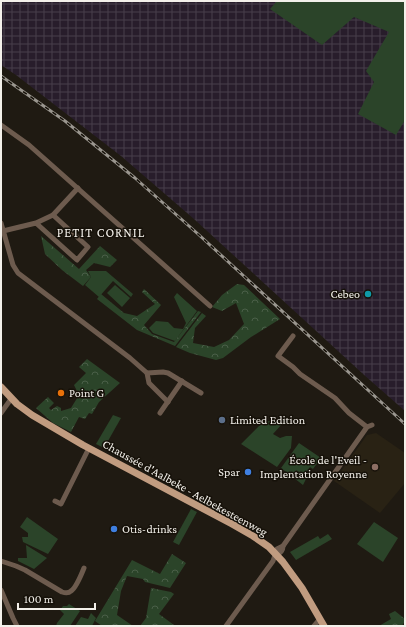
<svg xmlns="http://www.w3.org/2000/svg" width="406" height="627" font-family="'Crimson Pro',serif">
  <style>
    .industrial { fill: url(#industrial-grid) }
    .built { fill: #292214 }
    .green { fill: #2b4429 }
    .forest { fill: url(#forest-crowns) }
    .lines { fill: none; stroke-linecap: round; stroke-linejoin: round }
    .minor { stroke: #6d5b4e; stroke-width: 5 }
    .major { stroke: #c19c80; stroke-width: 7 }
    .rail-casing { stroke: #9a968f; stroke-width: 3 }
    .rail { stroke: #161109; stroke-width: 1.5; stroke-dasharray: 4.5; stroke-linecap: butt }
    .culture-dot { fill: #0f9aa8; stroke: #161109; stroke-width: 1.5 }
    .food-dot { fill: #e8710a; stroke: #161109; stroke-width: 1.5 }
    .service-dot { fill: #5c6f8a; stroke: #161109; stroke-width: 1.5 }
    .education-dot { fill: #8d6e63; stroke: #161109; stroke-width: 1.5 }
    .shop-dot { fill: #3f7fe0; stroke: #161109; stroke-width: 1.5 }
    .labels { text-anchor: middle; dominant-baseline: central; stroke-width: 3; stroke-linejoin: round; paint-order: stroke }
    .poi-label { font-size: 12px; fill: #f3f0ea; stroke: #161109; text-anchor: end }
    .street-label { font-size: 12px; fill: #f3f0ea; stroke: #161109 }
    .neighbourhood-label { font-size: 13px; letter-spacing: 1px; fill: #f3f0ea; stroke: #161109 }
  </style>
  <defs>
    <pattern id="industrial-grid" width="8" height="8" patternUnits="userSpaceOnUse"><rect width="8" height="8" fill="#281d2b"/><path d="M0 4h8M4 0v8" fill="none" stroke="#483e4a"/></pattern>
    <pattern id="forest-crowns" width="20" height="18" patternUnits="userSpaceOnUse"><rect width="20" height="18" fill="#2b4429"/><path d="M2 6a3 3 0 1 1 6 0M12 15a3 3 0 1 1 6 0" fill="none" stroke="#4a5f48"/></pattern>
  </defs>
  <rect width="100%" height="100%" fill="#1f1a12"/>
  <path class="industrial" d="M1 1H405V411L363 374 194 219 121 156 16 75 1 65Z"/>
  <path class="built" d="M376 433 405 453V483L380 513 334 481 367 435Z"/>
  <g class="green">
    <path d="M277 1H405V120L396 135 358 114 374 82 366 71 389 32 354 17 322 45 270 9Z"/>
    <path d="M88 271H106L133 294 131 297 113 281 99 297 85 285 91 277Z"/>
    <path d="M115 285 130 298 122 307 107 293Z"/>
    <path d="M177 293 197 311 175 341 153 333 149 328 156 321 168 322 174 328 183 329 186 323 174 297Z"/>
    <path d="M113 415 121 418 104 448 96 444Z"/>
    <path d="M275 418 282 424 273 434 280 438 286 436H292L291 448 277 467 241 444 259 426Z"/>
    <path d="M299 443 321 458 313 469 310 467 306 473 308 475 303 485 281 468Z"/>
    <path d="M191 509 197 512 179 545 173 542Z"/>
    <path d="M27 517 58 539 48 554 23 542 22 537H28V533L20 527Z"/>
    <path d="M374 522 398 538 383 562 357 544Z"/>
    <path d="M328 534 332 539 296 560 290 552 318 536 320 539Z"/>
    <path d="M26 545 47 558 34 569 18 561V558H27Z"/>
    <path d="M69 604 80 611 70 626H56L57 623 64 614 60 610 63 606H67Z"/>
    <path d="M91 613 96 618 92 626H75L81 617 88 619Z"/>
  </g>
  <g class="forest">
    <path d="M41 236 79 269 100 246 117 260 110 267 94 263 86 270 91 277 83 286 62 270 45 254Z"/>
    <path d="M237 284 244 285 280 319 251 337 223 358 216 360 190 353 176 347 202 313 206 316 195 328 193 343 214 347 229 340 244 324 236 303 222 311 212 307 222 295Z"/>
    <path d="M144 289 161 305 144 325 152 334 174 342 198 311 201 312 175 346 137 330 97 299 101 294 124 313 137 316 155 304 142 292Z"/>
    <path d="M87 359 120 383 99 402 92 414 89 413 85 419 79 417 71 432 53 423 36 408 48 397 54 403 49 408 51 410 57 406 61 408V411L71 408 79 395 74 385 86 373 79 367Z"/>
    <path d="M172 554 186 563 170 588 145 582 143 579 127 576 121 591 117 615 133 626H102L95 621 132 560 160 574Z"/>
    <path d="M151 588 171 592 174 594 159 614 174 625 173 626H140L146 618Z"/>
    <path d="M395 611 405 619V621L402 626H379L391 619 389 614Z"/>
  </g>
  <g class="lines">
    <g class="minor">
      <path d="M1 125 29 145 210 306"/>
      <path d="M53 215 78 188"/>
      <path d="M1 223 13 265 18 273 130 358 147 373 149 383 168 402"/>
      <path d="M3 231 36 223 77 260 88 247 53 215 36 223"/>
      <path d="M293 336 278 356 293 367 300 374 335 398 349 413 367 427"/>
      <path d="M147 373 163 372 168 373 201 393"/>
      <path d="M1 413 11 399"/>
      <path d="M160 413 182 381"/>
      <path d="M55 501 61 504 89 448"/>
      <path d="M276 555C281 553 283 551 283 546L367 427 372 425"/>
      <path d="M1 561 16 566 25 570 62 592C65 593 68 594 71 591 76 588 82 573 84 568"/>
      <path d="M1 590 13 618 17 626"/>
      <path d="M226 626 273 561 277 549 283 546"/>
      <path d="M314 626 320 619"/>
    </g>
    <path class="major" d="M1 387 17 404 32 415 83 445 232 524 253 536 269 547 283 562 302 588 324 626"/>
    <g class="rail-casing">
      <path id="rail" d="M1 76 65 121 135 178 198 234 405 424"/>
    </g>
    <use href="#rail" class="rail"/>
  </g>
  <circle class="culture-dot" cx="368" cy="294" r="4"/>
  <circle class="food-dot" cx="61" cy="393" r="4"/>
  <circle class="service-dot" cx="222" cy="420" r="4"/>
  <circle class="education-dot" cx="375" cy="467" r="4"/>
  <g class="shop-dot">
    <circle cx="248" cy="472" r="4"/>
    <circle cx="114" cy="529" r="4"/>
  </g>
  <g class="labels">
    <g class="poi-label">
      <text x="360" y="294">Cebeo</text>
      <text x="69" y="393" text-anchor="start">Point G</text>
      <text x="230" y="420" text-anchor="start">Limited Edition</text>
      <text x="367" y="460">École de l'Eveil -<tspan x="367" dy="14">Implentation Royenne</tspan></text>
      <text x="240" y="472">Spar</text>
      <text x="122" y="529" text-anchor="start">Otis-drinks</text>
    </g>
    <g class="street-label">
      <text transform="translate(185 488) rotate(29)">Chaussée d'Aalbeke - Aelbekesteenweg</text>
    </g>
    <g class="neighbourhood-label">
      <text x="101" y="232">PETIT CORNIL</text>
    </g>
  </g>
  <rect width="406" height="627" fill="none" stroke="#f3f0ea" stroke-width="4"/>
  <path d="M18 603v6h77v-6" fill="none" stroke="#f3f0ea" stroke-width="2"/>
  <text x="24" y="603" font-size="12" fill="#f3f0ea" stroke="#161109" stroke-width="3" paint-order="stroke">100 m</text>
</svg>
